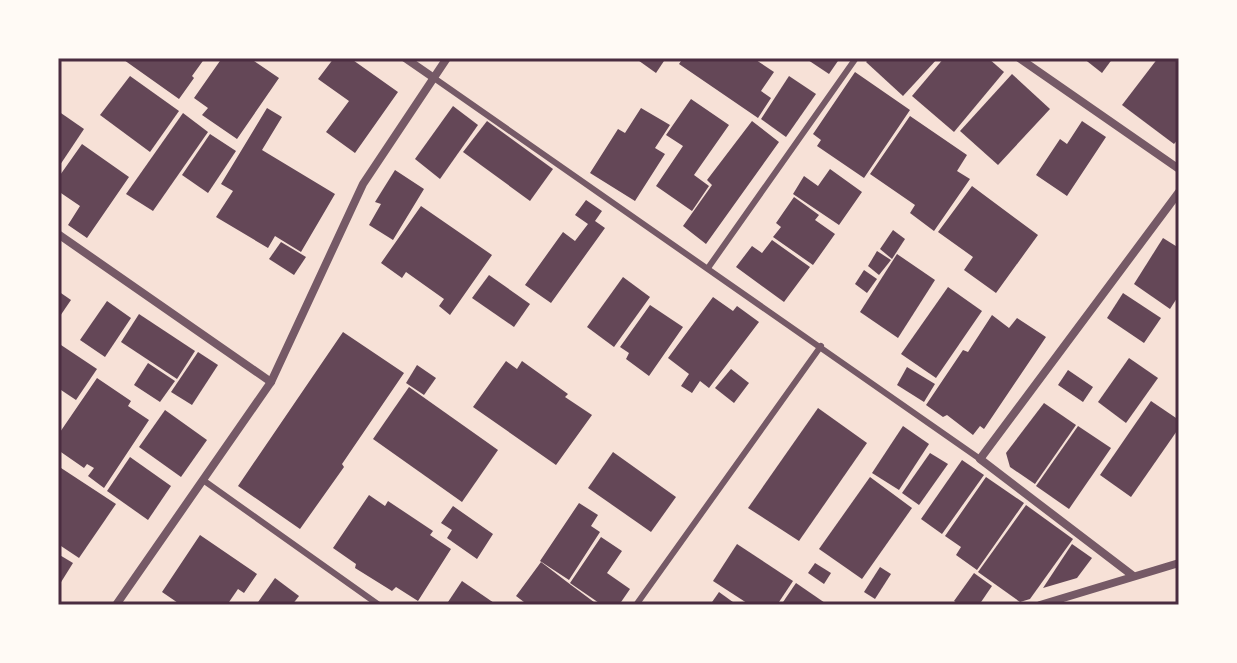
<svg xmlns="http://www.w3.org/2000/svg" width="1237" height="663" font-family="Raleway,sans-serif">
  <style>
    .building { fill: #644757 }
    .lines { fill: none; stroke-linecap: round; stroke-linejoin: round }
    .service { stroke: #755966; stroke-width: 6 }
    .minor { stroke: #755966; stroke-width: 8 }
    .neatline { fill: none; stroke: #4a2c40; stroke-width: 3 }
  </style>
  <rect width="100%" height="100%" fill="#f7e1d7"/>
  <g class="building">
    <path d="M125 58H205L192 76 194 78 179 99 124 60Z"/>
    <path d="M222 58H256L254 61 279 78 237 139 202 115 208 108 194 98Z"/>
    <path d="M334 58H350L398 92 355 153 326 132 349 101 318 79Z"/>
    <path d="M635 58H666L656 73Z"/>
    <path d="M683 58H753L774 72 761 91 771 98 758 118 679 64Z"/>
    <path d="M805 58H840L829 74Z"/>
    <path d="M870 58H938L903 96 866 62Z"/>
    <path d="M944 58H988L1004 72 954 132 912 96Z"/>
    <path d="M1083 58H1113L1102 73Z"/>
    <path d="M1158 58H1179V138L1174 144 1122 105Z"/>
    <path d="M855 72 910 110 864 178 817 146 821 140 813 134Z"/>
    <path d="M1012 74 1050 109 998 165 960 131Z"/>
    <path d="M130 76 179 111 150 152 100 115Z"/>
    <path d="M789 76 816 94 786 137 761 119Z"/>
    <path d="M691 99 729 125 694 175 709 186 692 211 656 186 683 146 666 135Z"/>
    <path d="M453 106 478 125 440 179 415 159Z"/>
    <path d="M267 108 282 117 262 150 335 194 301 252 275 236 268 248 216 217 233 191 221 184Z"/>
    <path d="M641 108 670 125 655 148 665 154 635 201 590 173 618 129 625 133Z"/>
    <path d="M58 111 84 129 58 168Z"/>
    <path d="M183 113 208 132 153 211 126 194Z"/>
    <path d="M910 116 967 155 957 171 970 179 934 231 910 213 915 205 870 174Z"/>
    <path d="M487 121 553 169 530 201 463 152Z"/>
    <path d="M752 121 779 142 706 244 683 226 712 185 707 180Z"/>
    <path d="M1082 121 1106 137 1067 196 1036 175 1060 139 1067 144Z"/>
    <path d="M210 134 236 151 208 193 182 175Z"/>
    <path d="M82 144 129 177 87 238 68 225 80 206 58 191V178Z"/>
    <path d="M830 169 862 192 839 225 793 194 804 176 818 186Z"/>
    <path d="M395 170 424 189 393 240 369 225 381 204 375 202Z"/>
    <path d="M972 186 1038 235 996 293 964 270 973 257 938 232Z"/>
    <path d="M794 197 819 215 815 220 835 234 813 265 773 237 781 227 776 223Z"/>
    <path d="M586 200 602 211 595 221 605 228 551 303 525 285 563 232 575 241 588 224 575 215Z"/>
    <path d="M421 206 492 255 450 315 439 306 444 299 406 272 402 278 381 263Z"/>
    <path d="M893 230 905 239 892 259 880 249Z"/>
    <path d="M1163 238 1179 248V295L1170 309 1134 284Z"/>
    <path d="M772 240 810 267 784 302 736 267 752 246 762 253Z"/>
    <path d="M281 242 306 257 294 275 269 259Z"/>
    <path d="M877 251 891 260 879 275 868 266Z"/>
    <path d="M897 254 935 280 898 338 860 312Z"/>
    <path d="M864 270 877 279 867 293 855 284Z"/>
    <path d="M489 275 530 304 514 327 472 298Z"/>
    <path d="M623 277 650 297 614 347 587 327Z"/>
    <path d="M948 287 982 311 936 378 901 354Z"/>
    <path d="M58 291 71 300 58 319Z"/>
    <path d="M1123 293 1161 318 1144 343 1107 318Z"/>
    <path d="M713 297 733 311 737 306 759 322 709 388 700 381 692 393 681 386 689 374 668 358Z"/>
    <path d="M107 301 131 318 105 357 80 340Z"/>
    <path d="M650 305 683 327 649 376 626 359 629 353 620 347Z"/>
    <path d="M139 314 195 351 177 379 121 342Z"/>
    <path d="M992 315 1009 328 1017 318 1046 337 984 429 980 426 973 435 947 415 943 417 926 405 963 350 968 352Z"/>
    <path d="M343 332 404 373 342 464 344 467 300 529 238 486Z"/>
    <path d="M58 343 97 369 76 400 58 388Z"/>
    <path d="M198 352 218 365 192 405 171 392Z"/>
    <path d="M1129 358 1158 378 1126 423 1098 402Z"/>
    <path d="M506 361 517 369 522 361 568 394 565 397 592 415 556 465 473 407Z"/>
    <path d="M148 363 175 381 160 402 134 385Z"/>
    <path d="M417 365 436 378 424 395 406 383Z"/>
    <path d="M907 367 935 384 924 402 897 385Z"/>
    <path d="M731 369 749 383 734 403 715 388Z"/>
    <path d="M1068 370 1093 387 1083 402 1058 385Z"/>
    <path d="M97 378 131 401 128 406 149 420 104 488 88 476 94 468 87 464 84 468 58 450V435Z"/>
    <path d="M409 387 498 450 462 502 373 439Z"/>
    <path d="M1151 401 1179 420V428L1131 497 1100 475Z"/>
    <path d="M1044 403 1076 425 1035 484 1010 467 1006 453Z"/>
    <path d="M818 408 867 443 799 541 748 508Z"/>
    <path d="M165 410 207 440 181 477 139 447Z"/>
    <path d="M903 426 929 444 899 490 872 473Z"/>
    <path d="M1078 426 1111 448 1069 509 1036 486Z"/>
    <path d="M613 452 676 497 651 532 588 488Z"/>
    <path d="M930 453 948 464 919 505 902 493Z"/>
    <path d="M130 457 171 486 148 520 107 491Z"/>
    <path d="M962 460 984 475 942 534 921 519Z"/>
    <path d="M58 466 116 504 79 558 58 544Z"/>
    <path d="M870 477 912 508 862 579 819 549Z"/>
    <path d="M986 477 1024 503 977 570 956 555 961 547 945 536Z"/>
    <path d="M369 495 385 506 388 501 433 531 430 535 451 549 418 601 396 587 392 591 355 568 356 564 333 548Z"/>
    <path d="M579 503 598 515 591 526 600 532 569 580 540 561Z"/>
    <path d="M1026 505 1073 539 1030 599 1020 602 978 572Z"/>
    <path d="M453 506 493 534 477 559 447 538 452 530 441 523Z"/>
    <path d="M200 535 257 574 244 593 238 589 227 605H181L162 592Z"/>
    <path d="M601 537 622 551 607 573 630 589 619 605H602L570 583Z"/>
    <path d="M737 544 793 581 777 605H750L713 581Z"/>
    <path d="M1072 544 1092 558 1077 578 1043 588Z"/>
    <path d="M58 554 73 563 58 587Z"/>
    <path d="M541 562 571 585 598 605H528L516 596Z"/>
    <path d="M815 563 831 573 824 584 808 573Z"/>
    <path d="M880 567 891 574 875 599 864 592Z"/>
    <path d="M974 573 992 586 979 605H960L954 601Z"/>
    <path d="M275 578 299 596 292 605H256Z"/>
    <path d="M462 581 497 605H446Z"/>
    <path d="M796 583 828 605H781Z"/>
    <path d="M719 592 737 605H710Z"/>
  </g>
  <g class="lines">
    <g class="service">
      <path d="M434 78 980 459"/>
      <path d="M708 268 856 58"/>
      <path d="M203 480 379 605"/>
      <path d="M636 605 821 346"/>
    </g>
    <g class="minor">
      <path d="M405 58 434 78"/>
      <path d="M1019 58 1179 169"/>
      <path d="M58 234 271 382"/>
      <path d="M1132 575 980 459 1179 192"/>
      <path d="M116 605 271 382 363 184 447 58"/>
      <path d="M1040 605 1179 563"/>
    </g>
  </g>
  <rect width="1237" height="663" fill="none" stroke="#fffaf5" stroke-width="120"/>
  <rect x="60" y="60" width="1117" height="543" class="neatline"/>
</svg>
